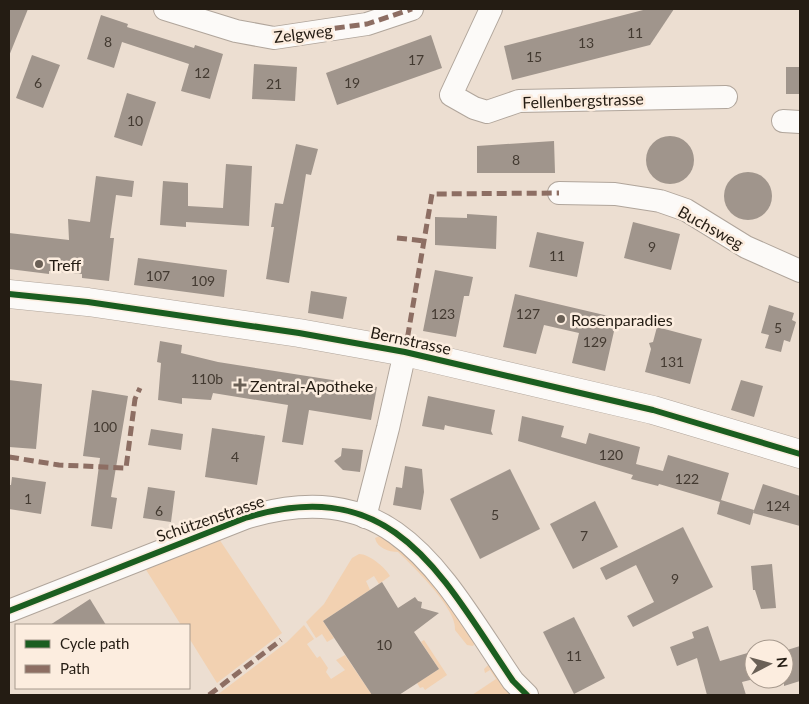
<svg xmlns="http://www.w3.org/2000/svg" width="809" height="704" font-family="Lato,sans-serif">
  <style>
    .green { fill: #f2d1b1 }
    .building { fill: #a0958c }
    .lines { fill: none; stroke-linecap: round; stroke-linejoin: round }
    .minor-casing { stroke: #b0a59b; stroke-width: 24 }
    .major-casing { stroke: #b0a59b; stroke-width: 29 }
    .minor { stroke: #fcfaf8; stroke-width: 22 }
    .major { stroke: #fcfaf8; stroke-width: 28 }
    .quiet { stroke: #8d6e63; stroke-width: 5; stroke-dasharray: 10 5; stroke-linecap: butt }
    .cycleway-casing { stroke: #fceddf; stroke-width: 9 }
    .cycleway { stroke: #1b5e20; stroke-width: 6 }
    .poi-dot { fill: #6a6056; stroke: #fceddf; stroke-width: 2 }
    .labels { text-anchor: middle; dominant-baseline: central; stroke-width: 5; stroke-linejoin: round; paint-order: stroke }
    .number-label { font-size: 14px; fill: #433a31 }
    .street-label { font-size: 16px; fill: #241c13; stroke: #fceddf }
    .poi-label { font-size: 16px; fill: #241c13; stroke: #fceddf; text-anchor: start }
  </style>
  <rect width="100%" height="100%" fill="#ecded1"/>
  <g class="green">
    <path d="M382 535 431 577 475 643 473 646 467 645 455 630C458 610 413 566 398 552 389 552 377 548 375 538Z"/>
    <path d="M217 536 282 633 217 683 189 638V625H181L143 565Z"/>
    <path d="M359 554C369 554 386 568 390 576L379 584 374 576 366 581 370 590 323 621 334 638 327 642 322 634 316 638 306 622 324 604 352 558Z"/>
    <path d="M304 625 314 639 307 644 317 658 320 656 328 668 326 672 331 679 345 670 336 660 345 655 372 695H217L287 642Z"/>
    <path d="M424 640 447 675 425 690 423 687 420 688 417 683 439 669 421 642Z"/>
    <path d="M489 664 518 695H472L496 679 490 670 485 673 484 669Z"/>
  </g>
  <g class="building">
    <path d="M9 9H28L9 56Z"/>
    <path d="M647 9H674L650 45 512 80 504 46Z"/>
    <path d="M101 15 128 24 127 27 194 48 195 45 223 54 210 99 181 91 189 64 122 42 114 68 87 59Z"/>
    <path d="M431 35 442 68 337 105 326 73Z"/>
    <path d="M32 55 60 65 43 108 16 98Z"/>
    <path d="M254 64 297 67 295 101 252 99Z"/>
    <rect x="786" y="67" width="14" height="27"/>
    <path d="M127 93 156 102 142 146 114 137Z"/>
    <circle cx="670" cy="160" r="24"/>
    <path d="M554 141 555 173H477V146Z"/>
    <path d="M296 144 318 149 311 175 306 174 289 283 266 279 274 227H271L275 203 283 204Z"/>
    <path d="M226 164 252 166 249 226 186 222V227L160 225 163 181 188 183V206L223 208Z"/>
    <circle cx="748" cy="196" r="24"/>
    <path d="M96 176 134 181 132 197 116 195 110 238H114L109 281 82 278V274L49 271V274L9 269V233L69 240 68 219 90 222Z"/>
    <path d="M467 214 497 216 496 249 435 245V217L467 218Z"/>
    <path d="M633 222 680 234 671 270 624 258Z"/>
    <path d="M537 232 584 242 577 277 529 267Z"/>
    <path d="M138 258 227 270 224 297 134 285Z"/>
    <path d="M435 270 473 277 469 296H464L456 337 423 331Z"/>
    <path d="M311 291 347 297 343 319 308 313Z"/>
    <path d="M515 294 617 318 605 371 572 363 579 333 544 325 536 354 503 347Z"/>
    <path d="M769 305 794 313 792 320 796 322 790 342 784 340 781 352 765 348 769 335 761 333Z"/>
    <path d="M657 327 702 339 690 384 645 372 651 349 649 343 653 342Z"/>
    <path d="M160 341 182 345 181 353 218 362 377 387 371 420 309 410 303 445 282 442 288 405 213 393 211 400 182 398V404L158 400 161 363 157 362Z"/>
    <path d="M9 380 42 384 36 449 9 447Z"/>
    <path d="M741 380 763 386 754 417 731 410Z"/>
    <path d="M92 390 128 396 111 497 117 498 112 529 91 526 100 458 83 456Z"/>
    <path d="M428 396 495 410 491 431 493 435 448 426 445 425 444 430 422 426Z"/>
    <path d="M522 416 564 426 561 437 586 444 589 433 640 447 636 464 663 471 668 455 729 473 721 500 754 510 750 525 717 514 720 502 659 484 658 486 631 479 633 475 518 441Z"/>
    <path d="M212 428 265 436 257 485 205 477Z"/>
    <path d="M151 429 183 434 181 450 148 445Z"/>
    <path d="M342 448 363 450 360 472 343 470 334 461 341 456Z"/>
    <path d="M405 466 422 469 424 492 421 510 393 505 396 487 402 488Z"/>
    <path d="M510 469 540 529 480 559 450 499Z"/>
    <path d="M12 477 46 482 41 514 9 509V485H11Z"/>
    <path d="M763 484 800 496V526L753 513Z"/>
    <path d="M148 487 175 491 171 522 143 518Z"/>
    <path d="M595 501 618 547 573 569 550 524Z"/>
    <path d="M683 527 713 587 633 627 627 616 654 602 636 565 606 580 600 568Z"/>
    <path d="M772 564 776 608 761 609 755 590H753L751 566Z"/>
    <path d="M382 582 398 608 415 597 418 601 422 602 421 608 439 613 414 632 439 669 399 695H372L323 621Z"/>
    <path d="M90 599 106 625H50Z"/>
    <path d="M574 617 605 678 574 694 543 632Z"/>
    <path d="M708 626 720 661 751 652 754 679 742 682 746 695H707L697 658 677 666 670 647 694 638 692 632Z"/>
    <path d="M800 646V681L784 686V651Z"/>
  </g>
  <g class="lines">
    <g class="minor-casing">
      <g id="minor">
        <path d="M165 9 236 31 274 38 367 24 412 9"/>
        <path d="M491 9 451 95 474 108 487 112 519 101 726 97"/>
        <path d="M783 121 800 122"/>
        <path d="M559 193 615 194 660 201 686 210 746 247 800 271"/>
        <path d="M365 517 388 428 405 352"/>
        <path d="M9 611 245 518C394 472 441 575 513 681L527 695"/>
      </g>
    </g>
    <g class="major-casing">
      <path id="major" d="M9 294 88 302 299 333 405 352 653 410 800 454"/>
    </g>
    <use href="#minor" class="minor"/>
    <use href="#major" class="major"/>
    <g class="quiet">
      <path d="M305 32 367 24 412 9"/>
      <path d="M397 238 425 241"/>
      <path d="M405 352 432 194 559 193"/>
      <path d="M9 457 59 465 126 468 135 399 140 388"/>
      <path d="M209 695 281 640"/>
    </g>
    <g class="cycleway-casing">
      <g id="cycleway">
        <path d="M9 294 88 302 299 333 405 352 653 410 800 454"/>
        <path d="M9 611 245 518C394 472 441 575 513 681L527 695"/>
      </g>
    </g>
    <use href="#cycleway" class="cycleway"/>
  </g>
  <g class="poi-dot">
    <circle cx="39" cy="264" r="5"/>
    <circle cx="561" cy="319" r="5"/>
    <path d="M237.5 377.5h5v5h5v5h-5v5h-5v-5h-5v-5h5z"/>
  </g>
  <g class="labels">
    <g class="number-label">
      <text x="635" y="32">11</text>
      <text x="108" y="41">8</text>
      <text x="586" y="42">13</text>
      <text x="534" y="56">15</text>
      <text x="416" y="59">17</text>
      <text x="202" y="72">12</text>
      <text x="38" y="82">6</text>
      <text x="352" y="82">19</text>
      <text x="274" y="83">21</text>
      <text x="135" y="120">10</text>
      <text x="516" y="159">8</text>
      <text x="652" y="246">9</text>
      <text x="557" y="255">11</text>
      <text x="158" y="275">107</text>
      <text x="203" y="280">109</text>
      <text x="443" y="313">123</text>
      <text x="528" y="313">127</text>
      <text x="778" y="327">5</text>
      <text x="595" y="341">129</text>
      <text x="672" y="361">131</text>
      <text x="207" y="378">110b</text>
      <text x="105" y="426">100</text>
      <text x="611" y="454">120</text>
      <text x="235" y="456">4</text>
      <text x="687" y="478">122</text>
      <text x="28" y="498">1</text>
      <text x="778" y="505">124</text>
      <text x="159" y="510">6</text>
      <text x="495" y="514">5</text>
      <text x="584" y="535">7</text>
      <text x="675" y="578">9</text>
      <text x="384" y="644">10</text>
      <text x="574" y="655">11</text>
    </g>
    <g class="street-label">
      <text transform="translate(303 33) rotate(-7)">Zelgweg</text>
      <text transform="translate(583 100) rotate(-2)">Fellenbergstrasse</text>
      <text transform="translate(711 227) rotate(29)">Buchsweg</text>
      <text transform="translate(411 340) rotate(12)">Bernstrasse</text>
      <text transform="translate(210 518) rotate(-19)">Schützenstrasse</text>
    </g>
    <g class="poi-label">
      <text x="49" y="264">Treff</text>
      <text x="571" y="319">Rosenparadies</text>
      <text x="250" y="385">Zentral-Apotheke</text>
    </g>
  </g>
  <rect width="809" height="704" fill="none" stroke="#241c13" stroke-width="20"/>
  <rect x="15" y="624" width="175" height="65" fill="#fceddf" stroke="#a6998d"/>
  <rect x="25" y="640" width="25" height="8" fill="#1b5e20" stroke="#a6998d"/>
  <text x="60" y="649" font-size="15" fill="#241c13">Cycle path</text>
  <rect x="25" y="665" width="25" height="8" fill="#8d6e63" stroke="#a6998d"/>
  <text x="60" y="674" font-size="15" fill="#241c13">Path</text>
  <g transform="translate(769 664) rotate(84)"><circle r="24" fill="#fceddf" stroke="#a6998d"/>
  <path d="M0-4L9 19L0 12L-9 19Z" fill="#6a6056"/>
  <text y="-8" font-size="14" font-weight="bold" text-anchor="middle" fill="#241c13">N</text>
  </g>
</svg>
